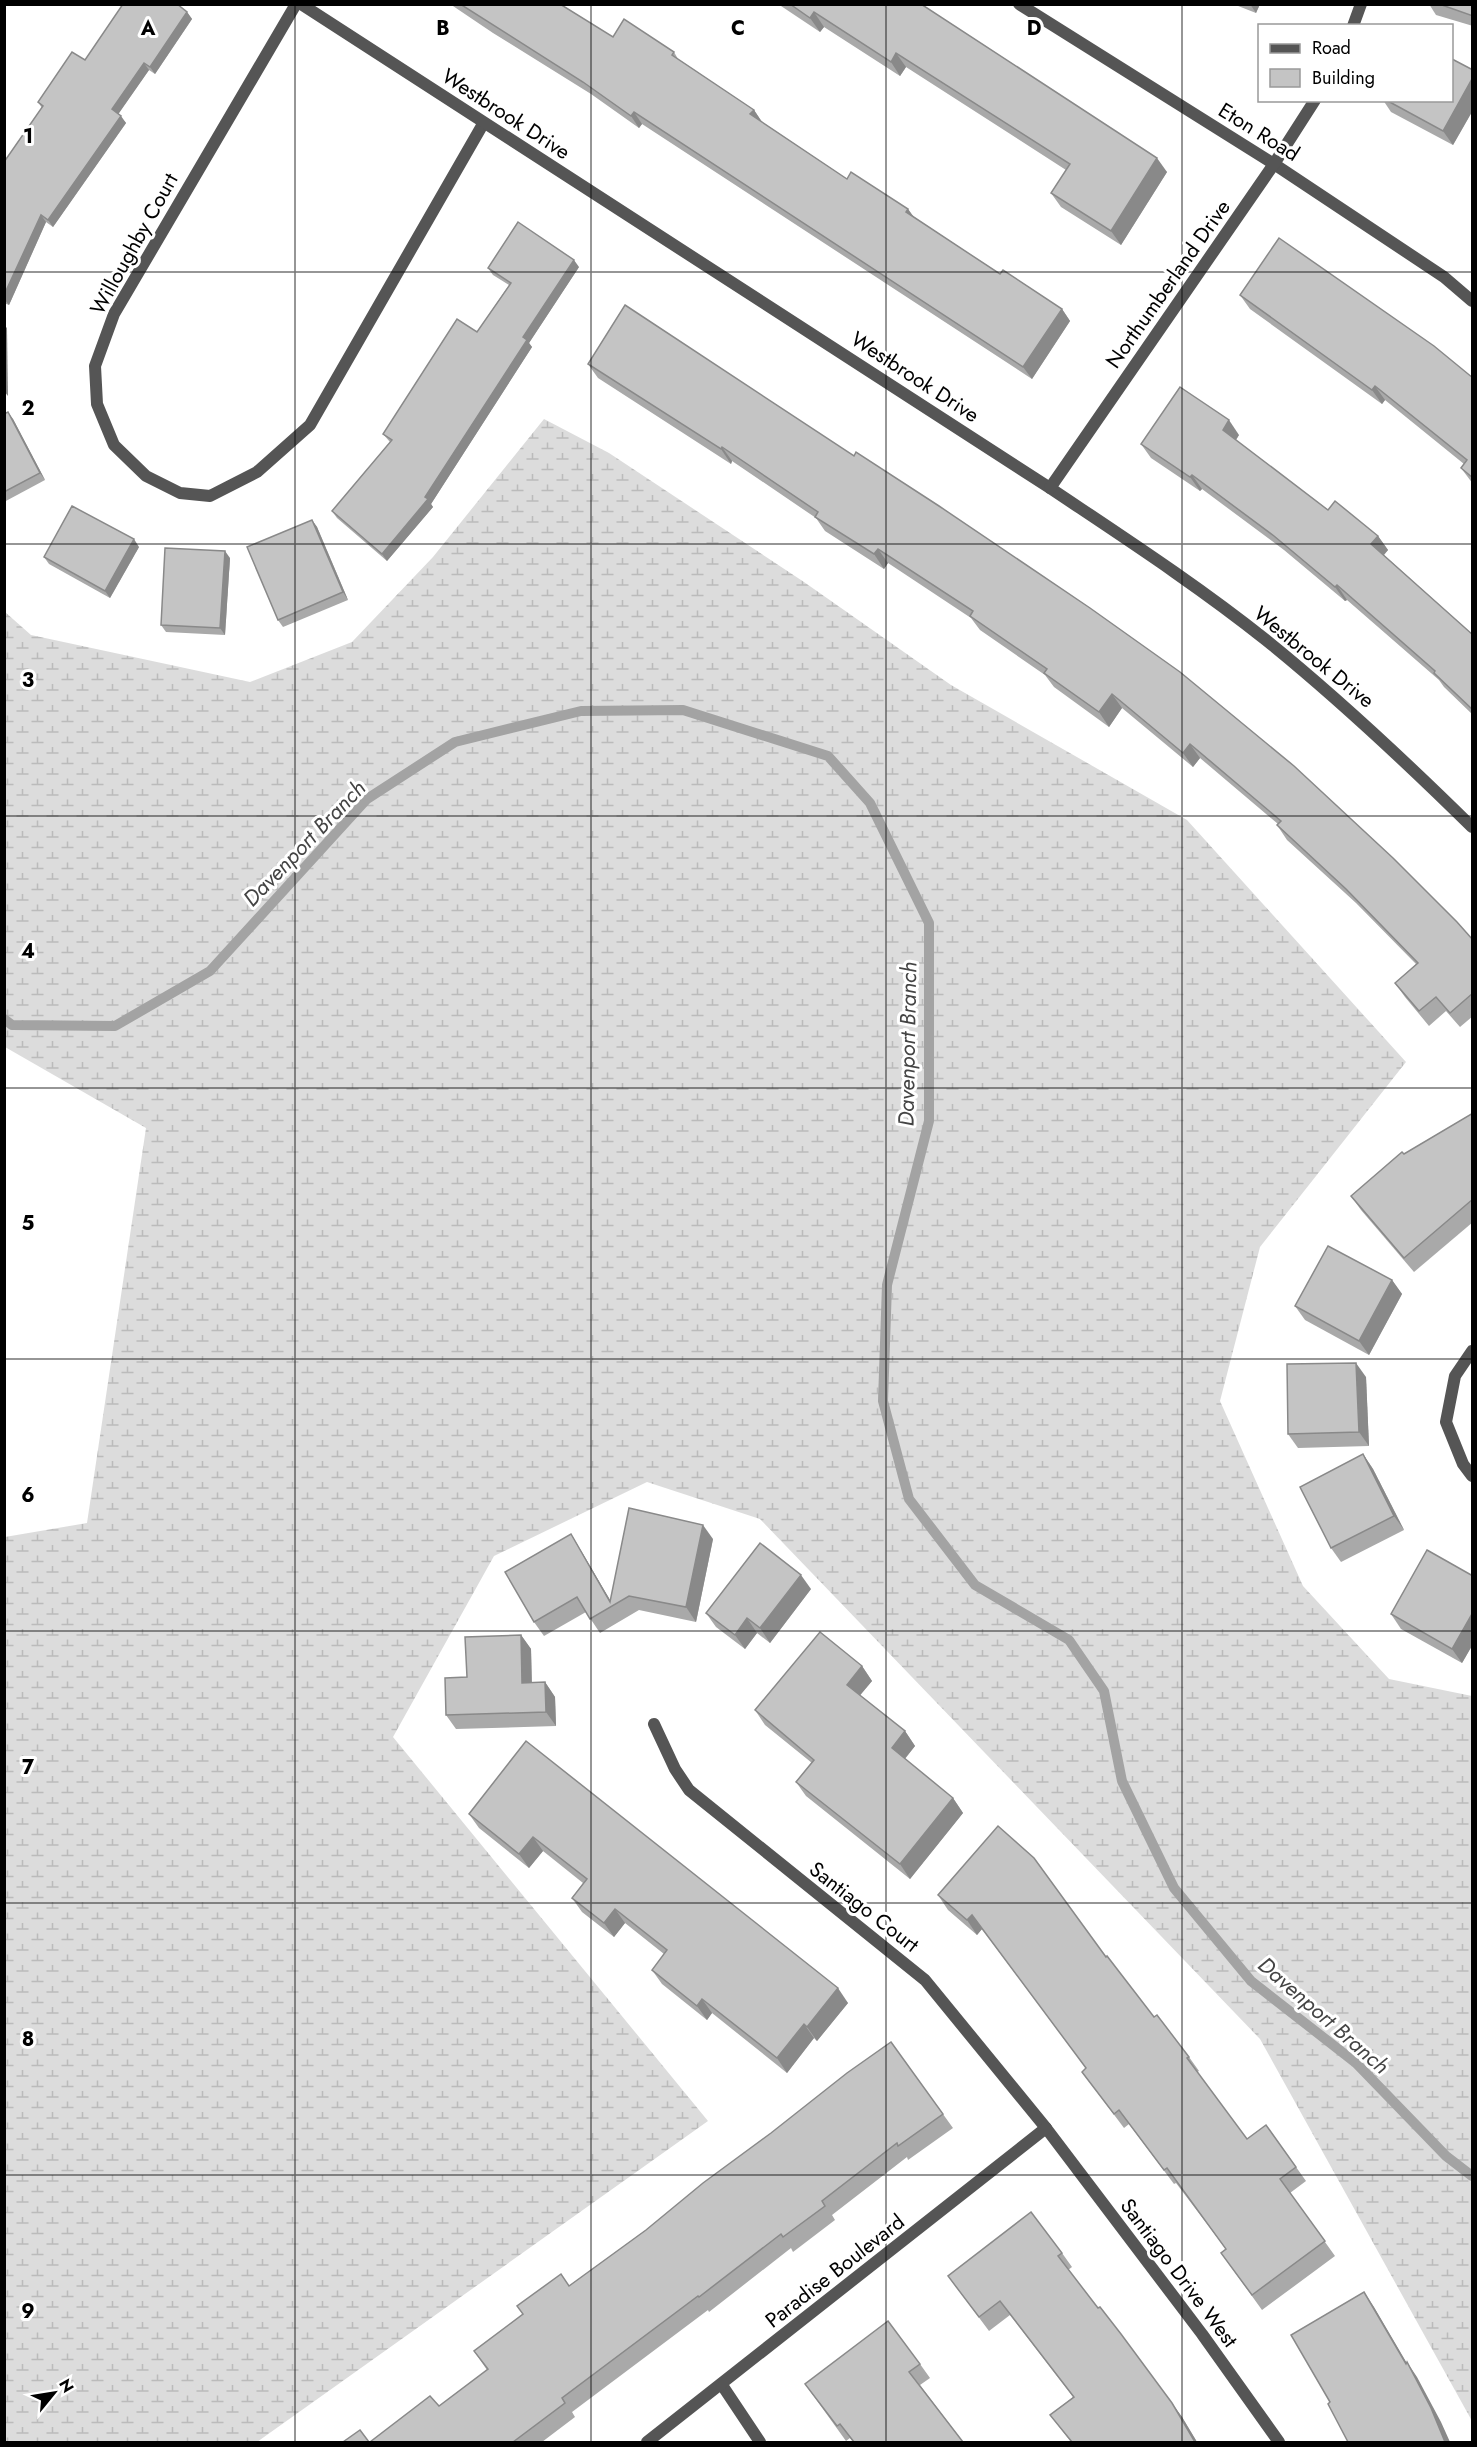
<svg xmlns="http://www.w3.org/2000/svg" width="1477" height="2447" font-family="Jost,sans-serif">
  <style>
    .wetland { fill: url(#wetland-marsh) }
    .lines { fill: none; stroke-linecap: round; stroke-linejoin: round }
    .stream { stroke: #a3a3a3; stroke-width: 10 }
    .minor { stroke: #555; stroke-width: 12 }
    .wall { fill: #a9a9a9 }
    .shaded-wall { fill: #898989 }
    .building { fill: #c4c4c4; stroke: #898989; stroke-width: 1.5 }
    .grid { fill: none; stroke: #000; stroke-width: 1.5; stroke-opacity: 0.55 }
    .labels { text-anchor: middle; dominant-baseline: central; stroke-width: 6; stroke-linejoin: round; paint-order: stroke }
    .street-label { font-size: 21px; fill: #000; stroke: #fff }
    .water-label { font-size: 22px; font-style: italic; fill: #444; stroke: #fff }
    .grid-label { font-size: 20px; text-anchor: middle; font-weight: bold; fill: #000; stroke: #fff; stroke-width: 6; stroke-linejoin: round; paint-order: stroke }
  </style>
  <defs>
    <pattern id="wetland-marsh" width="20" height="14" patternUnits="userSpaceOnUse" patternTransform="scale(1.5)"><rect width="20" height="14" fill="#dcdcdc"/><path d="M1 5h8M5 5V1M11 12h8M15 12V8" fill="none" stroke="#bbb"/></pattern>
  </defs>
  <rect width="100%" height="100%" fill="#fff"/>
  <path class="wetland" d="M544 419 609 453 804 582 951 685 1187 820 1406 1062 1260 1247 1220 1401 1303 1586 1389 1679 1472 1696V2421L1260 2039 760 1519 647 1482 494 1556 393 1737 708 2121 257 2442H5V1537L87 1523 146 1128 5 1047V612L31 635 250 682 352 642 433 557Z"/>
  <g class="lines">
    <path class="stream" d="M4 1019 12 1025 115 1026 210 971 367 799 455 742 581 711 683 710 828 756 870 803 929 923V1121L887 1285 883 1401 909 1499 975 1585 1069 1640 1104 1691 1122 1781 1174 1888 1251 1981 1356 2063 1446 2156 1472 2176"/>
    <g class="minor">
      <path d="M296 4 114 314 95 366 97 404 114 445 146 476 180 493 210 496 257 472 310 425 483 124"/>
      <path d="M301 4 1050 488C1123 537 1197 585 1266 640 1339 699 1406 762 1472 827"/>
      <path d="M1019 4 1274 164 1444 277 1472 301"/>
      <path d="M1353 26 1361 4"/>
      <path d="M1050 488 1274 164 1315 100"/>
      <path d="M1472 1351 1455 1376 1446 1422 1463 1464 1472 1476"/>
      <path d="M654 1724 675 1769 689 1790 925 1980 1046 2128 1202 2334 1279 2442"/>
      <path d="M722 2385 760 2442"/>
      <path d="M647 2442 1046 2128"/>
    </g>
  </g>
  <g class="wall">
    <path d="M450 4H560L613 37 674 52 678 59 754 110 762 122 847 179 908 209 914 217 1000 274 1062 309 1070 321 1032 379 642 124 639 128 591 94 493 33Z"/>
    <path d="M778 4H921L1167 172 1121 245 1061 207 1051 193 1066 170 906 67 900 76 824 27 820 32Z"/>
    <path d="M1233 4H1260L1256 13Z"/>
    <path d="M1429 4H1473V26L1436 15Z"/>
    <path d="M187 12 192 19 155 74 149 70 118 114 126 123 53 227 46 222 9 305 4 303V162L42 108 38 102 85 60Z"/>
    <path d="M1473 70V110L1453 145 1391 112 1383 100H1452Z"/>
    <path d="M579 267 529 343 532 347 431 504 433 507 387 561 337 518 332 511 390 442 383 434 477 332 509 285 493 275 488 268Z"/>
    <path d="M1240 295 1473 378V484L1461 468 1464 464 1385 400 1382 404 1250 309Z"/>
    <path d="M625 305 1473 940V1016L1460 1027 1446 1011 1429 1026 1405 997 1395 983 1416 964 1356 903 1287 840 1277 825 1278 824 1200 758 1193 767 1122 708 1109 727 1054 687 1045 675 980 630 971 618 888 563 884 569 825 531 816 518 732 461 731 464 598 378 588 364Z"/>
    <path d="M4 414 13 419 45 480 4 502Z"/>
    <path d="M1239 435 1236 440 1328 510 1378 536 1388 550 1384 555 1473 635V715L1444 687 1439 680 1347 600 1345 601 1284 550 1202 489 1200 491 1151 458 1141 444Z"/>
    <path d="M312 520 317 527 348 600 283 627 278 620Z"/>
    <path d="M139 547 110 598 49 564 44 557Z"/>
    <path d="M230 558 225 635 166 632 161 625Z"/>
    <path d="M1473 1113V1222L1414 1272 1361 1210 1351 1196 1404 1154Z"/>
    <path d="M1392 1280 1402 1294 1369 1355 1305 1320 1295 1306Z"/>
    <path d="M1366 1377 1369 1446 1298 1448 1288 1434Z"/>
    <path d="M1363 1454 1373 1469 1404 1530 1341 1562 1331 1548Z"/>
    <path d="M571 1534 580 1549 610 1600 713 1539 696 1622 639 1610 600 1633 586 1612 544 1636 534 1622Z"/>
    <path d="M1473 1576V1644L1462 1663 1401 1629 1391 1614Z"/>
    <path d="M811 1589 770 1643 757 1633 745 1649 716 1627 706 1613Z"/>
    <path d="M521 1635 531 1649 532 1683 545 1682 555 1697 556 1726 456 1729 446 1715 467 1677Z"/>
    <path d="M862 1666 872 1681 860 1695 905 1731 915 1746 905 1759 953 1798 963 1813 910 1879 806 1796 796 1782 812 1763 765 1725 755 1710Z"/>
    <path d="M526 1741 848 2003 817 2041 814 2038 787 2073 712 2013 707 2020 662 1984 652 1970 664 1954 625 1923 614 1937 582 1912 572 1898 583 1883 543 1851 529 1868 479 1828 469 1814Z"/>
    <path d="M938 1895 1106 1957 1154 2017 1189 2057 1199 2071 1197 2072 1247 2139 1266 2125 1306 2181 1290 2193 1335 2256 1262 2310 1221 2253 1226 2249 1176 2183 1174 2184 1129 2124 1124 2128 1082 2072 1086 2068 982 1929 977 1935 948 1910Z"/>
    <path d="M891 2042 953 2128 908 2160 907 2157 832 2215 835 2220 793 2252 791 2248 709 2312 708 2310 572 2412 575 2417 542 2442H370L439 2406 487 2370 474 2351 569 2286 646 2230Z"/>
    <path d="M1062 2253 1072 2267 1068 2270 1182 2417 1197 2442H1071L1050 2415 1073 2397 1010 2315 989 2331 948 2276Z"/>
    <path d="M920 2364 930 2378 920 2385 963 2442H853L850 2438 846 2441 805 2384Z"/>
  </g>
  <g class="shaded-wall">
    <path d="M1250 4H1260L1256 13Z"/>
    <path d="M187 12 192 19 155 74 150 67Z"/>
    <path d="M814 12 824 27 820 32 810 18Z"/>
    <path d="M896 53 906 67 900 76 891 62Z"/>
    <path d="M144 63 149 70 117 116 112 109Z"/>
    <path d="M1473 77V110L1453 145 1443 131Z"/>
    <path d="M754 110 762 122 750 114Z"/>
    <path d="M634 112 642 124 639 128 631 116Z"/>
    <path d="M121 116 126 123 53 227 48 220Z"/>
    <path d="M1157 158 1167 172 1121 245 1111 231Z"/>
    <path d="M908 209 916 221 906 212Z"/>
    <path d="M41 215 46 222 9 305 4 299V295Z"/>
    <path d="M574 260 579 267 529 343 532 347 431 504 433 507 387 561 382 554 425 497 523 337Z"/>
    <path d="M1062 309 1070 321 1032 379 1023 367Z"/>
    <path d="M4 325 7 328 8 396 4 391Z"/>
    <path d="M1375 386 1385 400 1382 404 1372 390Z"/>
    <path d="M8 412 13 419 45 480 40 473Z"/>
    <path d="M1229 420 1239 435 1233 444 1223 430Z"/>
    <path d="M722 447 732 461 731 464 721 449Z"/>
    <path d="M1192 475 1202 489 1200 491 1190 477Z"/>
    <path d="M312 520 317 527 348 600 343 592Z"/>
    <path d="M1378 536 1388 550 1381 558 1371 544Z"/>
    <path d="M134 539 139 547 110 598 105 591Z"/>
    <path d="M878 549 888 563 884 569 874 554Z"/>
    <path d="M225 551 230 558 225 635 220 628Z"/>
    <path d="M1337 585 1347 600 1345 601 1335 587Z"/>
    <path d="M1112 694 1122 708 1109 727 1099 712Z"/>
    <path d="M1190 744 1200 758 1193 767 1183 753Z"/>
    <path d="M1392 1280 1402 1294 1369 1355 1359 1341Z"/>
    <path d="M1356 1363 1366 1377 1369 1446 1359 1432Z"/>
    <path d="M1363 1454 1373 1469 1404 1530 1394 1516Z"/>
    <path d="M703 1525 713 1539 696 1622 686 1607Z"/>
    <path d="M571 1534 580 1549 613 1605 610 1602Z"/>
    <path d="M801 1575 811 1589 770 1643 760 1628Z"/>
    <path d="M1473 1612V1644L1462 1663 1452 1649Z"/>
    <path d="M747 1618 757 1633 745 1649 735 1635Z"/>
    <path d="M521 1635 531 1649 532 1697 522 1683Z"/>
    <path d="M862 1666 872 1681 857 1699 847 1685Z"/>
    <path d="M545 1682 555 1697 556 1726 546 1712Z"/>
    <path d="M905 1731 915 1746 902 1762 892 1748Z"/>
    <path d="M953 1798 963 1813 910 1879 900 1864Z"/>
    <path d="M533 1837 543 1851 529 1868 519 1854Z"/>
    <path d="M615 1909 625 1923 614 1937 604 1923Z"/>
    <path d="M972 1915 982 1929 977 1935 967 1920Z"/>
    <path d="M838 1988 848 2003 817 2041 807 2027Z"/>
    <path d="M702 1999 712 2013 707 2020 697 2006Z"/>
    <path d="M804 2024 814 2038 787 2073 777 2058Z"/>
    <path d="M1364 2292 1374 2307 1415 2377 1407 2362 1417 2377 1441 2422 1450 2442H1445L1406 2364Z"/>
    <path d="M1172 2403 1182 2417 1197 2442H1195Z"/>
  </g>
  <g class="building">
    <path d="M123 4H177L187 12 150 67 144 63 112 109 121 116 48 220 41 215 4 295V162L43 106 38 102 72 52 85 60Z"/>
    <path d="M460 4H560L613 37 624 19 674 52 672 55 754 110 750 114 847 179 851 172 908 209 906 212 1000 274 1003 270 1062 309 1023 367 634 112 631 116 583 82Z"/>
    <path d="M790 4H921L1157 158 1111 231 1051 193 1070 164 896 53 891 62 814 12 810 18Z"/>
    <path d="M1439 4H1473V16Z"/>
    <path d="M1452 59 1473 70V77L1443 131 1386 100H1452Z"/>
    <path d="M518 222 574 260 523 337 527 340 425 497 428 499 382 554 332 511 392 440 383 434 457 319 477 332 511 283 488 268Z"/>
    <path d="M1279 238 1434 346 1473 378V478L1461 468 1467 460 1375 386 1372 390 1240 295Z"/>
    <path d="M625 305 854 456 856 452 939 506 1090 608 1180 672 1294 766 1393 858 1457 922 1473 940V993L1450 1013 1436 997 1419 1011 1395 983 1418 963 1346 889 1277 825 1281 821 1190 744 1183 753 1112 694 1099 712 1044 673 1047 669 970 616 973 611 878 549 874 554 815 517 818 512 722 447 721 449 588 364Z"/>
    <path d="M1180 387 1229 420 1223 430 1328 510 1335 501 1378 536 1371 544 1473 635V710L1434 673 1435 671 1337 585 1335 587 1274 536 1192 475 1190 477 1141 444Z"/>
    <path d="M8 412 40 473 4 492V414Z"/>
    <path d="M72 506 134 539 105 591 44 557Z"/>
    <path d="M312 520 343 592 278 620 247 547Z"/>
    <path d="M165 548 225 551 220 628 161 625Z"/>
    <path d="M1473 1113V1199L1404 1258 1351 1196 1402 1152 1404 1154Z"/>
    <path d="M1328 1246 1392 1280 1359 1341 1295 1306Z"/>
    <path d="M1356 1363 1359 1432 1288 1434 1287 1364Z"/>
    <path d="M1363 1454 1394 1516 1331 1548 1300 1487Z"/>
    <path d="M629 1508 703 1525 686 1607 629 1596 590 1619 577 1597 534 1622 505 1572 571 1534 610 1602Z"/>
    <path d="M760 1543 801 1575 760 1628 747 1618 735 1635 706 1613Z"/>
    <path d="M1427 1550 1473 1576V1612L1452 1649 1391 1614Z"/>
    <path d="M820 1632 862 1666 847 1685 905 1731 892 1748 953 1798 900 1864 796 1782 814 1760 755 1710Z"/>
    <path d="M521 1635 522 1683 545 1682 546 1712 446 1715 445 1678 467 1677 465 1637Z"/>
    <path d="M526 1741 838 1988 807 2027 804 2024 777 2058 702 1999 697 2006 652 1970 667 1950 615 1909 604 1923 572 1898 587 1879 533 1837 519 1854 469 1814Z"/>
    <path d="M998 1826 1034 1858 1106 1957 1107 1956 1154 2017 1157 2015 1189 2057 1187 2058 1247 2139 1266 2125 1296 2167 1280 2179 1325 2241 1252 2295 1221 2253 1226 2249 1167 2168 1164 2170 1119 2110 1114 2114 1082 2072 1086 2068 972 1915 967 1920 938 1895Z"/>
    <path d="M891 2042 943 2114 898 2146 897 2143 822 2201 825 2206 783 2237 781 2234 699 2297 698 2296 562 2398 565 2403 513 2442H370L430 2396 439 2406 488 2369 474 2351 523 2314 517 2306 561 2274 569 2286 646 2230 703 2183 771 2133 847 2073Z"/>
    <path d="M1031 2212 1062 2253 1058 2256 1098 2308 1100 2307 1121 2334 1172 2403 1195 2442H1072L1050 2415 1074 2397 1000 2301 979 2317 948 2276Z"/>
    <path d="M1364 2292 1406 2364 1407 2362 1431 2408 1445 2442H1348L1328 2404 1330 2402 1291 2335Z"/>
    <path d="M888 2321 920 2364 909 2372 963 2442H854L840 2424 837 2426 805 2384Z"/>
    <path d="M360 2430 369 2442H343Z"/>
  </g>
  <path class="grid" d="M295 4V2442M591 4V2442M886 4V2442M1182 4V2442M4 272H1472M4 544H1472M4 816H1472M4 1088H1472M4 1359H1472M4 1631H1472M4 1903H1472M4 2175H1472"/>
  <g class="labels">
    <g class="street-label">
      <text transform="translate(506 114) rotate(33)">Westbrook Drive</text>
      <text transform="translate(1259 132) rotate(32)">Eton Road</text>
      <text transform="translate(134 244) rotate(-61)">Willoughby Court</text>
      <text transform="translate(1168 284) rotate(-55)">Northumberland Drive</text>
      <text transform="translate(915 377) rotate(33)">Westbrook Drive</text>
      <text transform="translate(1314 657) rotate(39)">Westbrook Drive</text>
      <text transform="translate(864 1907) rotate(38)">Santiago Court</text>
      <text transform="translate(835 2271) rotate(-38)">Paradise Boulevard</text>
      <text transform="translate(1179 2273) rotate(53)">Santiago Drive West</text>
    </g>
    <g class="water-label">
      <text transform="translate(304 843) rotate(-46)">Davenport Branch</text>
      <text transform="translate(907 1044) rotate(-89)">Davenport Branch</text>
      <text transform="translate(1324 2015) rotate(41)">Davenport Branch</text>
    </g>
  </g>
  <g class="grid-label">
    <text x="148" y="35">A</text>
    <text x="443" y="35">B</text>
    <text x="738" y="35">C</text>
    <text x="1034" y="35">D</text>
    <text x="28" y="143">1</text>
    <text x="28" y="415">2</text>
    <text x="28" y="687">3</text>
    <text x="28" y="958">4</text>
    <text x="28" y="1230">5</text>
    <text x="28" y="1502">6</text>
    <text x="28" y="1774">7</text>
    <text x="28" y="2046">8</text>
    <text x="28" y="2318">9</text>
  </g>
  <rect width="1477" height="2447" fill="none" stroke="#000000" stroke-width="12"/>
  <rect x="1258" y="24" width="195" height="78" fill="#ffffff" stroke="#999999" stroke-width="1.5"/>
  <rect x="1270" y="44" width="30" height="9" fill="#555555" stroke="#999999" stroke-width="1.5"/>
  <text x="1312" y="54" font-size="18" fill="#000000">Road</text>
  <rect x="1270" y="69" width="30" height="18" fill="#c4c4c4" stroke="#999999" stroke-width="1.5"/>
  <text x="1312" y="84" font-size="18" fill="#000000">Building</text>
  <g transform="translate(54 2393) rotate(60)" stroke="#ffffff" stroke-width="4.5" paint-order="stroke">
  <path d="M0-4.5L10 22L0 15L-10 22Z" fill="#000000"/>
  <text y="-9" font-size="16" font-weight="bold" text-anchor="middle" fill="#000000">N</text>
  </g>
</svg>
